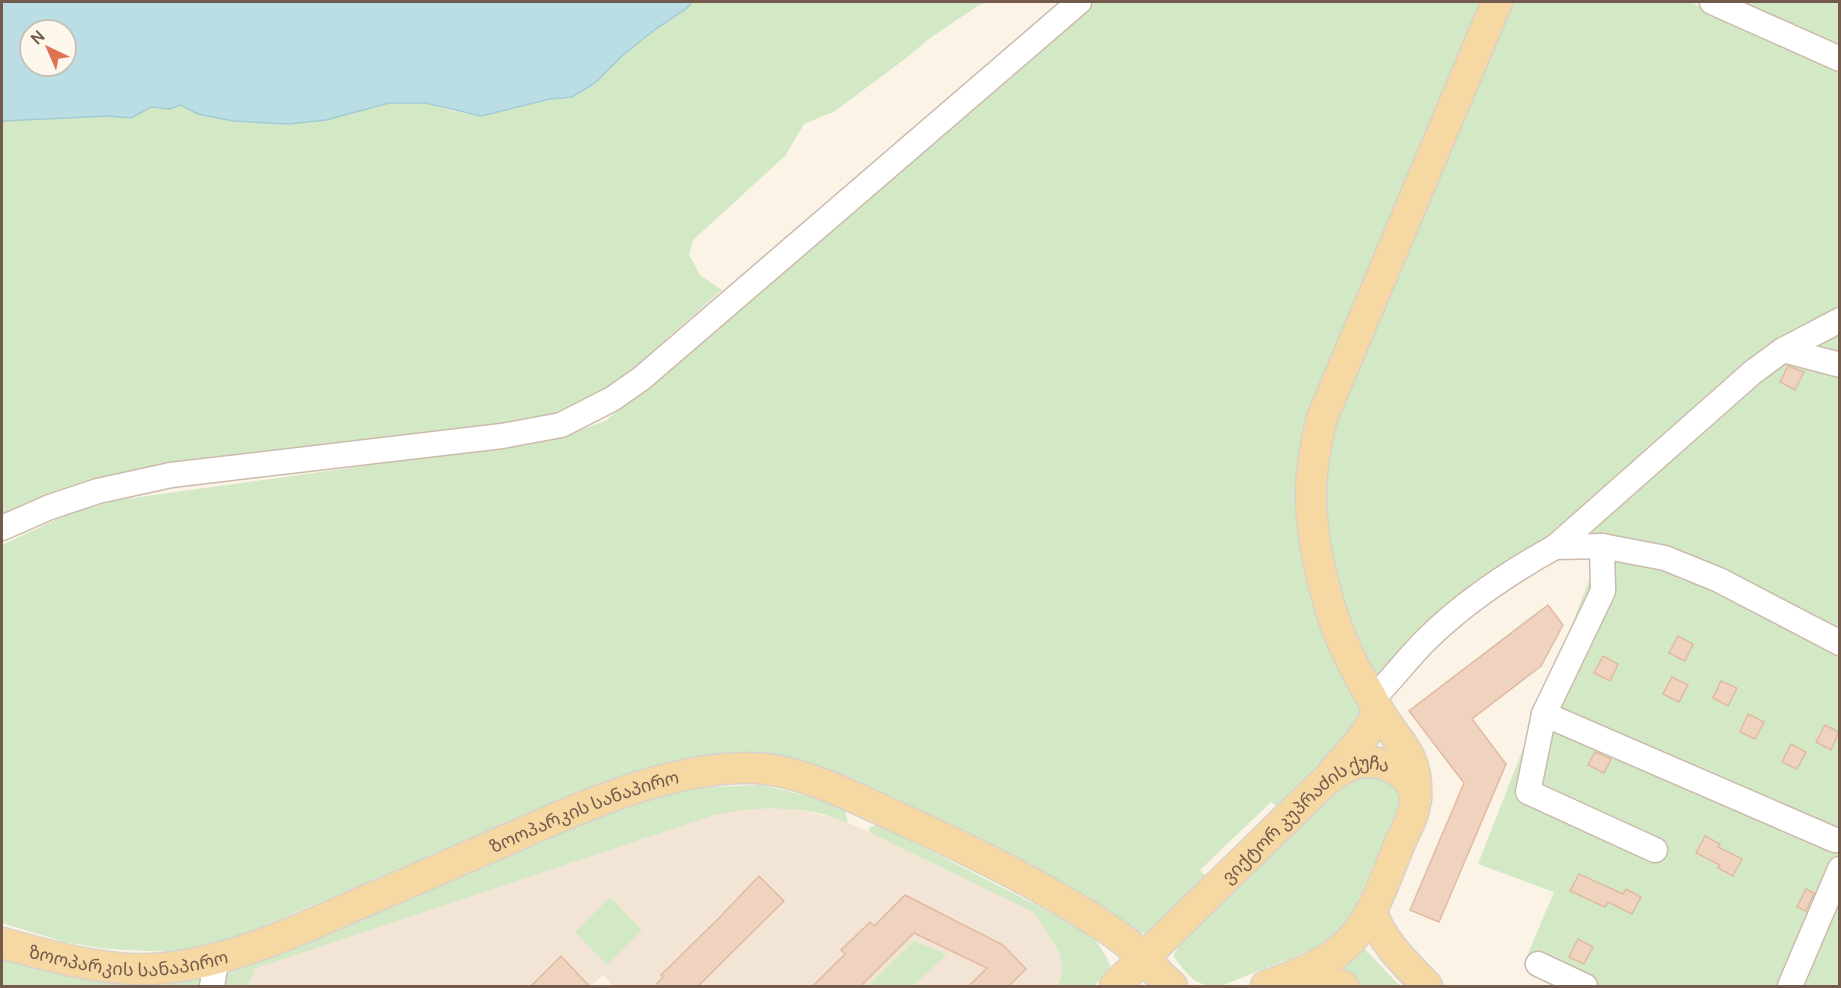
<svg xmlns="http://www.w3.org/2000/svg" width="1841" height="988" font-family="Manrope,'Noto Sans Georgian',sans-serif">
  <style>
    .residential { fill: #f2e5d5 }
    .green { fill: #d3e8c5 }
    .water { fill: #bbdde4; stroke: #a2ccd5; stroke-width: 1.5; fill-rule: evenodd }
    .building { fill: #efd3bf; stroke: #e1baa0; stroke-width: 1.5 }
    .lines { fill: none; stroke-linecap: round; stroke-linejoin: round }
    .minor-casing { stroke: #ccbbad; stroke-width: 27 }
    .major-casing { stroke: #d8d1cd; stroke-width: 33 }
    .minor { stroke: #fff; stroke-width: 24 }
    .major { stroke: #f6d8a2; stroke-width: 30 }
    .labels { text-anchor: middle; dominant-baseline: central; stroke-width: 4.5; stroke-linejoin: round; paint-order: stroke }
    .street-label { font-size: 18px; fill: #735a4c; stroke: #fef7ec }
  </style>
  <rect width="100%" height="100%" fill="#fbf3e6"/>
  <path class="residential" d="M748 808H789L839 819 869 832 1036 913 1060 954 1062 972 1058 986H913L947 954 914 941 868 986H613L603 975 591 986H248L254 973 253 969 714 815Z"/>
  <g class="green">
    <path d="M692 2H989L979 5 930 38 905 59 835 111 804 124 785 156 693 240 689 255 700 275 722 290 665 340 623 381 553 417 2 517V121L109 116 131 118 151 107 169 109 181 105 199 114 233 121 289 124 326 120 389 103H426L453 111 481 116 550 99 572 97 595 83 623 55 657 28 686 9Z"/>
    <path d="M1090 2H1488L1303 470 1362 706 1355 736 1279 809 1271 802 1200 870 1206 876 1149 934 1139 933 1079 896 893 798 789 759 669 765 616 778 238 937 173 952 107 949 64 942 2 923V545L68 514 118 500 552 440 605 421 683 358Z"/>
    <path d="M1509 2H1690L1839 67V312L1378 689 1366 667 1325 556 1326 450 1349 373Z"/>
    <path d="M1723 2H1839V54Z"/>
    <path d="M1839 327V359L1814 353 1817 339Z"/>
    <path d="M1784 357 1839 374V632L1586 539 1583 528Z"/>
    <path d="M1601 550 1663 564 1839 650V986H1569L1523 966 1554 892 1478 864Z"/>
    <path d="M1368 770 1397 780 1403 797 1352 915 1326 944 1221 986C1192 986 1190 976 1173 956L1186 935 1340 788Z"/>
    <path d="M762 785 833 802 845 809 848 823C805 804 758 806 714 815L253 969 254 973 248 986H220L226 974 245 964 272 955 627 805 687 788Z"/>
    <path d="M880 825 1083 929C1094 936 1107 955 1111 968L1094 986H1058L1062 972 1060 954 1035 913 869 832 870 827Z"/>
    <path d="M610 897 642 930 607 965 575 932Z"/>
    <path d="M914 941 947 954 913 986H868Z"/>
    <path d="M1361 945 1400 986H1351L1335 970Z"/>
    <path d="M2 957 131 986H6L2 985Z"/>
    <path d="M204 969 201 986H168L156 976Z"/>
  </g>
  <path class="water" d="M2 2H692L686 9 657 28 623 55 595 83 572 97 550 99 481 116 426 103H389L326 120 289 124 233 121 198 114 181 105 169 109 151 107 131 118 109 116 2 121ZM30 30H66V66H30Z"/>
  <g class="building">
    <path d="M1788 366 1804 372 1795 390 1780 382Z"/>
    <path d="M1548 605 1563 625 1541 666 1472 719 1506 764 1439 922 1410 910 1464 783 1409 711Z"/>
    <path d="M1678 636 1693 644 1685 661 1669 653Z"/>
    <path d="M1603 656 1618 664 1610 681 1594 673Z"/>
    <path d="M1672 677 1688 685 1679 702 1663 694Z"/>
    <path d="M1721 681 1737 688 1728 706 1713 698Z"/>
    <path d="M1748 714 1764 722 1755 739 1740 732Z"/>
    <path d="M1825 725 1839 732 1831 750 1816 742Z"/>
    <path d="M1791 744 1806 752 1797 769 1782 762Z"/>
    <path d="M1595 752 1611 759 1604 773 1588 765Z"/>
    <path d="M1705 836 1720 844 1718 847 1742 859 1733 876 1718 868 1720 865 1696 853Z"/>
    <path d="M1579 874 1623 894 1626 889 1641 897 1632 914 1608 902 1605 907 1570 891Z"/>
    <path d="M759 876 784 901 697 987H654L663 977 661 975 719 918Z"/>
    <path d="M1806 889 1814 893 1806 911 1797 907Z"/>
    <path d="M905 895 1003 945 1026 969 1008 987H968L987 968 914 933 860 987H812L845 954 841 950 870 922 874 926Z"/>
    <path d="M1578 939 1593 947 1584 964 1569 957Z"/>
    <path d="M561 956 590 987H530Z"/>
  </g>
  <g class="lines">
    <g class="minor-casing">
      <g id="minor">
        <path d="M1712 2 1840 59"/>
        <path d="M1783 350 1840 365"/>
        <path d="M2 528 50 507 98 491 171 475 502 436 561 425 612 399 642 378 1079 2"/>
        <path d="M1602 546 1603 591 1544 714 1528 792 1655 850"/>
        <path d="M1555 547 1602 546 1665 558 1719 580 1840 643"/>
        <path d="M1372 699C1391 681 1406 660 1425 641 1463 603 1508 573 1555 547L1753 372 1783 350 1840 320"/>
        <path d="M1544 714 1835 840H1840"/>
        <path d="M1538 964 1585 986"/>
        <path d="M212 986 217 958"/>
        <path d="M1790 986 1840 869"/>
      </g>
    </g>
    <g class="major-casing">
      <g id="major">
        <path d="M1333 772C1349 753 1371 734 1377 709"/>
        <path d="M1416 800C1419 750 1396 744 1376 706 1367 689 1356 672 1348 654 1327 610 1311 543 1311 495 1311 468 1316 444 1322 418L1497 2"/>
        <path d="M1371 911C1383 943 1404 962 1427 986"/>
        <path id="s1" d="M2 943C50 956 101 971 152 969 226 965 296 931 363 902 424 876 484 850 545 823 607 796 684 766 753 768 803 770 852 797 897 817 950 841 1001 865 1051 894 1077 909 1103 924 1126 942 1142 956 1156 972 1172 986"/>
        <path d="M1296 974 1315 976 1343 986"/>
        <path id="s2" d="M1115 986 1323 783C1334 775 1345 766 1358 763 1381 757 1416 773 1415 801 1415 815 1405 831 1400 843 1386 876 1375 915 1350 941 1328 964 1296 975 1266 986"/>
      </g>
    </g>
    <use href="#minor" class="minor"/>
    <use href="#major" class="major"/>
  </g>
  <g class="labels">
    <g class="street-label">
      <text stroke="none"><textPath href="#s1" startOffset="615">ზოოპარკის სანაპირო</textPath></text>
      <text stroke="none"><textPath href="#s2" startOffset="258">ვიქტორ კუპრაძის ქუჩა</textPath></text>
      <text stroke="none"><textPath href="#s1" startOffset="129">ზოოპარკის სანაპირო</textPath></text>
    </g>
  </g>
  <rect width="1841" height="988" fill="none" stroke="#735a4c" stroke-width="6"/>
  <g transform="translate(48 48) rotate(316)"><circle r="28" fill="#fef7ec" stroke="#c6b8ac" stroke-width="1.5"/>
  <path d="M0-4.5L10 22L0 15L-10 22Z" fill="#df7351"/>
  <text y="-9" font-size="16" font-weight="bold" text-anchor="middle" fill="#735a4c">N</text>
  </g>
</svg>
